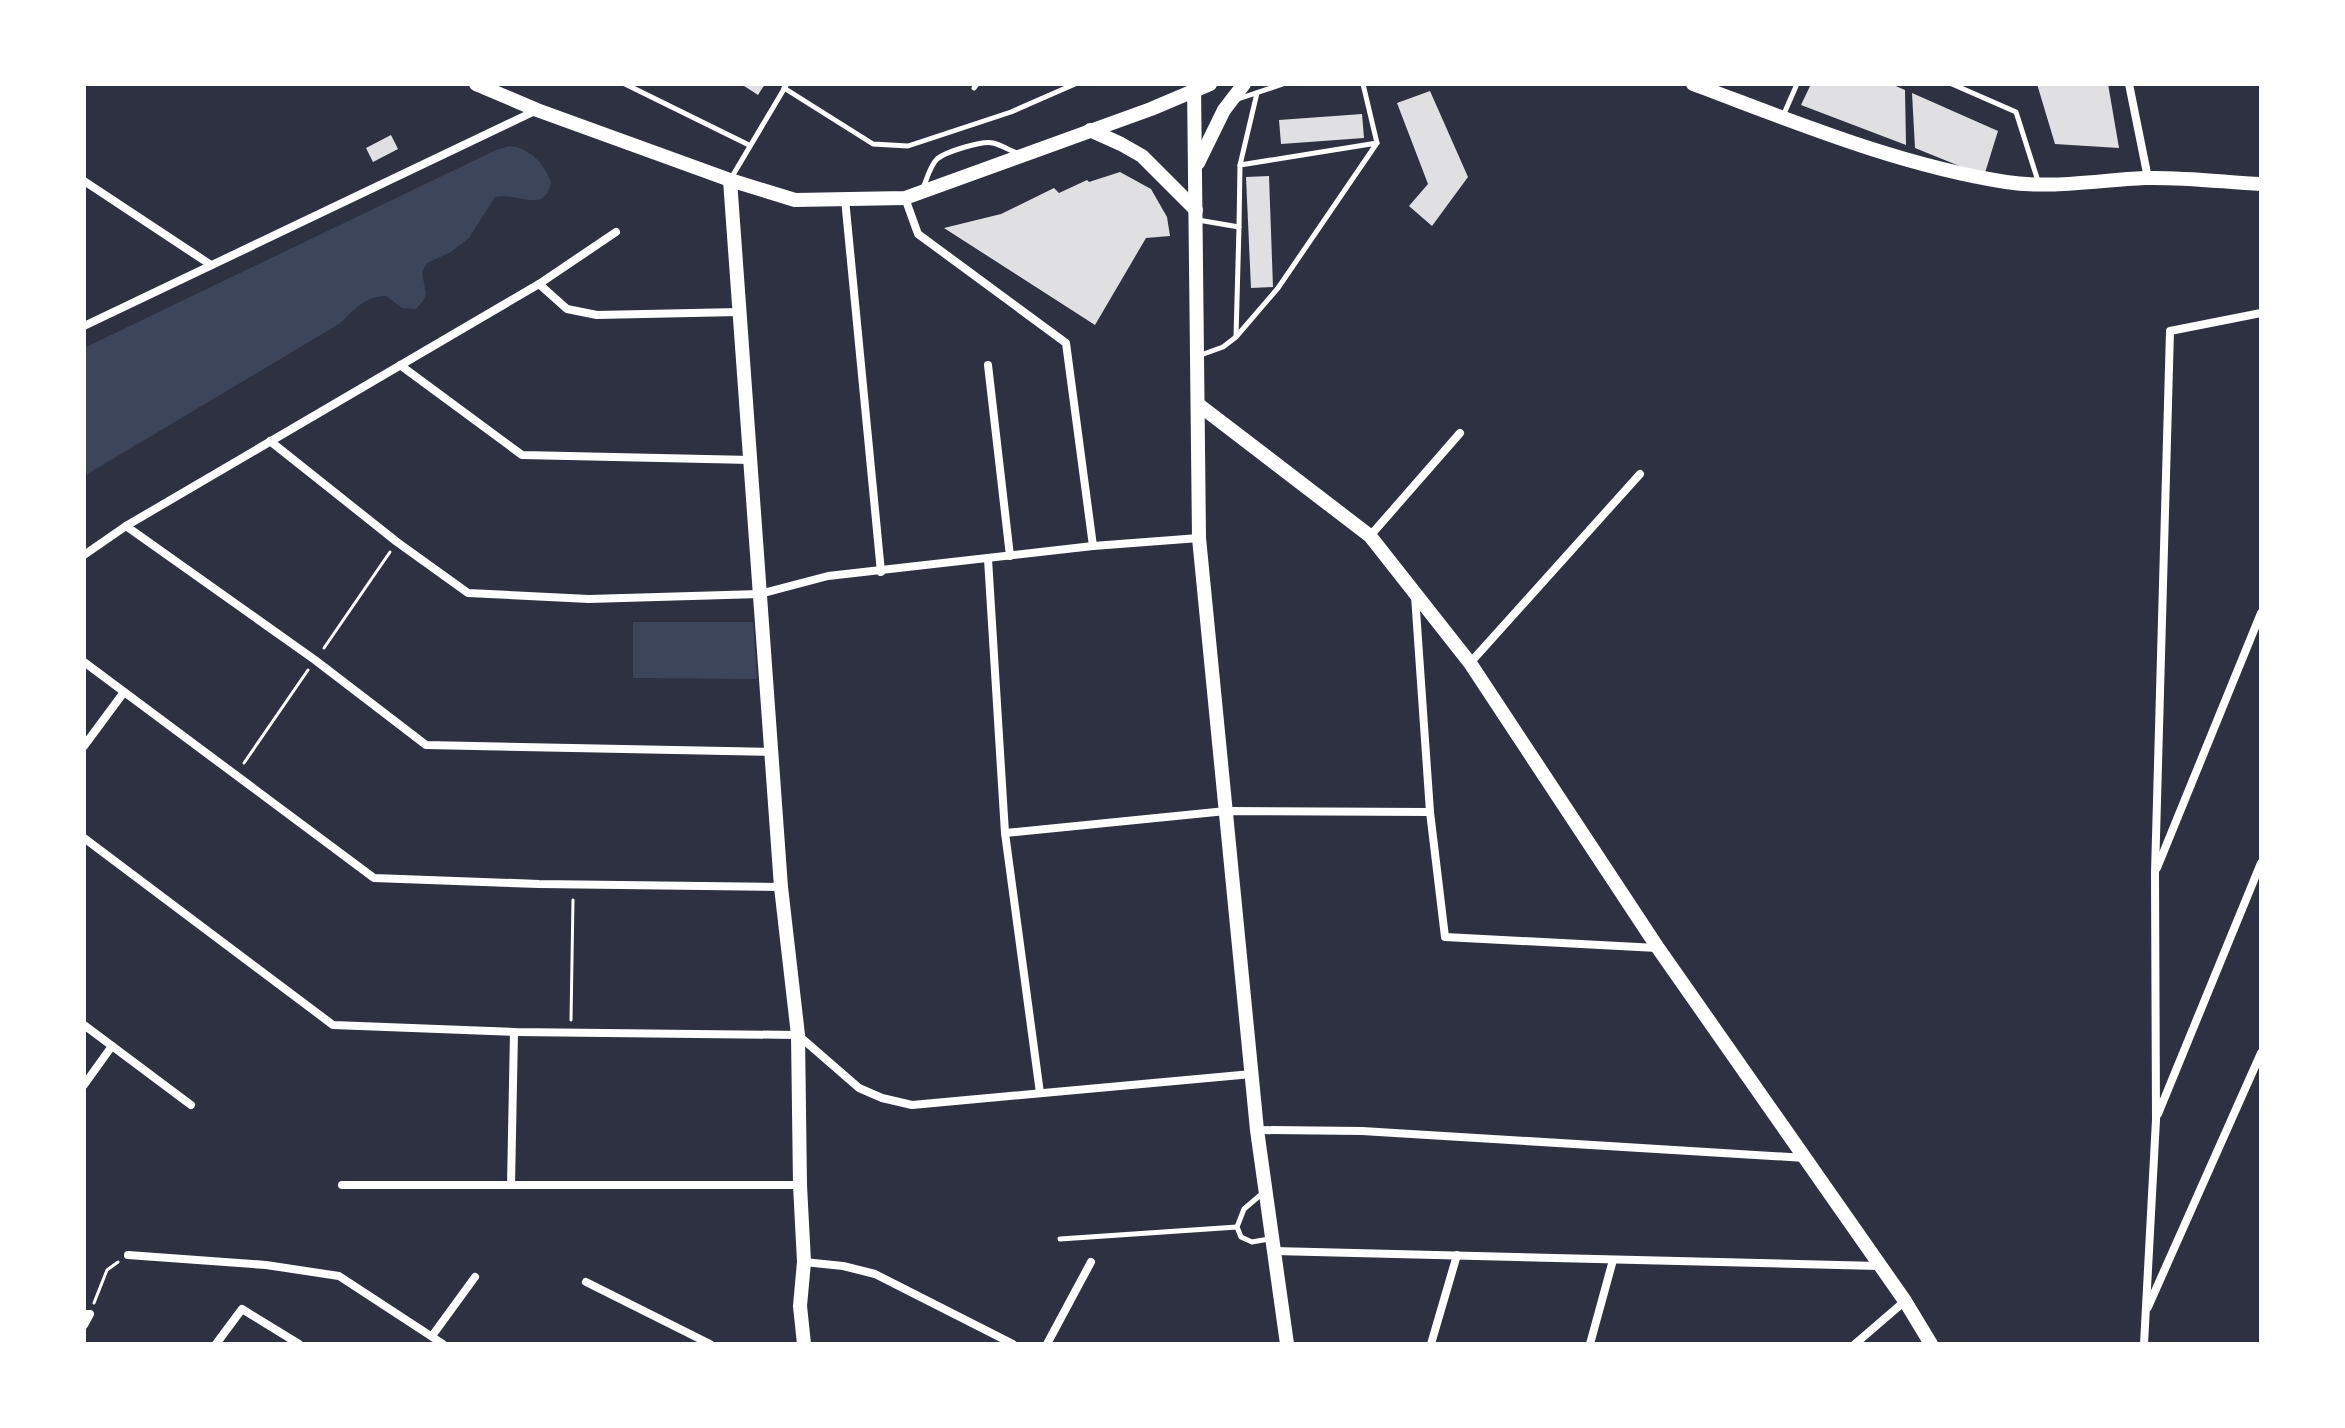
<svg xmlns="http://www.w3.org/2000/svg" width="2345" height="1428" font-family="Lato,sans-serif">
  <style>
    .green { fill: #3c4559 }
    .building { fill: #e0e0e3 }
    .lines { fill: none; stroke-linecap: round; stroke-linejoin: round }
    .path { stroke: #fff; stroke-width: 3 }
    .service { stroke: #fff; stroke-width: 5 }
    .minor { stroke: #fff; stroke-width: 8 }
    .tertiary { stroke: #fff; stroke-width: 14 }
    .secondary { stroke: #fff; stroke-width: 14 }
  </style>
  <rect width="100%" height="100%" fill="#2d3142"/>
  <g class="green">
    <path d="M509 146C530 148 544 163 551 182 545 215 518 192 495 197L469 238 451 252 427 263 422 272 426 294 423 301 416 309 402 308 386 296C366 295 353 311 339 324L84 476V348L496 150Z"/>
    <path d="M633 622H753L757 679 633 678Z"/>
  </g>
  <g class="building">
    <path d="M741 84H765L758 95Z"/>
    <path d="M1811 84H1891L1905 90 1906 145 1801 105Z"/>
    <path d="M2037 84H2108L2119 148 2055 144Z"/>
    <path d="M1430 91 1468 177 1432 226 1409 206 1428 184 1397 103Z"/>
    <path d="M1912 93 1998 131 1984 176 1915 148Z"/>
    <path d="M1362 114 1364 138 1281 144 1279 120Z"/>
    <path d="M391 135 398 149 373 162 366 148Z"/>
    <path d="M1120 172 1151 189 1167 217 1170 236 1146 238 1095 325 944 228 1001 214 1054 188 1059 193 1087 180 1089 182Z"/>
    <path d="M1269 176 1273 287 1251 288 1246 177Z"/>
  </g>
  <g class="lines">
    <g class="path">
      <path d="M324 648 390 552"/>
      <path d="M244 763 308 670"/>
      <path d="M571 1020 573 900"/>
      <path d="M94 1303 107 1270 118 1262"/>
    </g>
    <g class="service">
      <path d="M625 84 749 145"/>
      <path d="M1363 84 1377 143"/>
      <path d="M1952 84 2016 112 2038 181"/>
      <path d="M784 88 873 144 908 146 1011 112 1075 84"/>
      <path d="M974 88 977 84"/>
      <path d="M1238 99 1283 84"/>
      <path d="M1783 116 1797 84"/>
      <path d="M1240 165 1257 93"/>
      <path d="M730 180 787 84"/>
      <path d="M923 188C927 179 930 166 937 159 945 152 983 140 993 143 1001 145 1009 150 1017 153"/>
      <path d="M1198 220 1239 227 1240 165 1377 143 1278 288 1236 337 1223 347 1198 356"/>
      <path d="M1236 337 1239 227"/>
      <path d="M1264 1192 1244 1209 1237 1227 1241 1237 1252 1242 1269 1239"/>
      <path d="M1060 1239 1237 1227"/>
    </g>
    <g class="minor">
      <path d="M2129 84 2148 178"/>
      <path d="M84 181 211 265"/>
      <path d="M905 198 918 234 1066 343 1093 546"/>
      <path d="M845 199 881 572"/>
      <path d="M539 284 567 309 597 315 739 312"/>
      <path d="M84 326 537 110"/>
      <path d="M400 365 522 455 751 460"/>
      <path d="M988 365 1010 556"/>
      <path d="M270 441 397 542 468 593 589 599 760 594 828 576 1093 546 1199 538"/>
      <path d="M126 526 315 660 426 745 772 752"/>
      <path d="M1370 536 1460 433"/>
      <path d="M84 555 126 526 539 284 616 232"/>
      <path d="M988 559 1005 833 1040 1093"/>
      <path d="M1415 596 1430 812 1445 937 1657 948"/>
      <path d="M84 662 374 878 539 884 781 887"/>
      <path d="M1470 663 1640 474"/>
      <path d="M84 746 124 692"/>
      <path d="M1005 833 1226 811 1430 812"/>
      <path d="M84 838 333 1025 514 1032 798 1035 859 1088 882 1098 912 1105 1252 1074"/>
      <path d="M2157 868 2261 613"/>
      <path d="M84 1025 191 1105"/>
      <path d="M84 1085 112 1046"/>
      <path d="M2158 1114 2261 863"/>
      <path d="M1257 1130 1362 1131 1805 1158"/>
      <path d="M342 1185H800"/>
      <path d="M511 1185 514 1032"/>
      <path d="M1274 1251 1879 1266"/>
      <path d="M128 1255 266 1265 339 1276 443 1344"/>
      <path d="M804 1262 843 1266 875 1274 1013 1344"/>
      <path d="M586 1282 710 1344"/>
      <path d="M2148 1307 2261 1053"/>
      <path d="M84 1314H90L84 1325"/>
      <path d="M432 1336 475 1277"/>
      <path d="M216 1344 242 1309 299 1344"/>
      <path d="M1047 1344 1091 1262"/>
      <path d="M1431 1344 1457 1255"/>
      <path d="M1590 1344 1613 1260"/>
      <path d="M1855 1344 1905 1301"/>
      <path d="M2144 1344 2156 1120 2155 873 2170 331 2261 313"/>
    </g>
    <g class="tertiary">
      <path d="M730 180 781 887 798 1035 800 1185 804 1262 800 1306 804 1344"/>
      <path d="M1199 405 1370 536 1470 663 1658 948 1905 1301 1931 1344"/>
    </g>
    <g class="secondary">
      <path d="M476 84 537 110 730 180 795 200 905 198 1151 109 1210 84"/>
      <path d="M1194 84 1199 538 1257 1130 1287 1344"/>
      <path d="M1693 84C1795 122 1898 165 2006 182 2052 189 2099 180 2145 178 2184 177 2223 182 2261 184"/>
      <path d="M1090 130 1121 144 1142 156 1196 210"/>
      <path d="M1198 163 1224 110 1244 84"/>
    </g>
  </g>
  <rect width="2345" height="1428" fill="none" stroke="#ffffff" stroke-width="172"/>
</svg>
